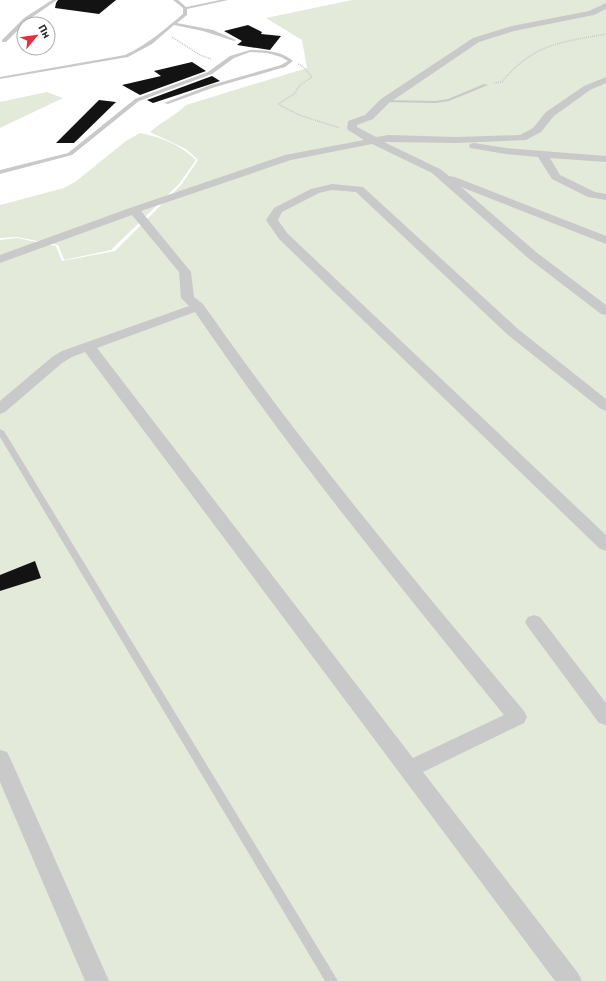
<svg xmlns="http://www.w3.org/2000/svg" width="606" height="981" font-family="'Source Sans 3',sans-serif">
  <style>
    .green { fill: #e3eada }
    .building { fill: #131313 }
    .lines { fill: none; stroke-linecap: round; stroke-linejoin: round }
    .path { stroke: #c9c9c9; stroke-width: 1.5; stroke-dasharray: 1 1; stroke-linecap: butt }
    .lane { fill: #c9c9c9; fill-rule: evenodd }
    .street { fill: #c9c9c9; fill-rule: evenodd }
  </style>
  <rect width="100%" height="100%" fill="#fff"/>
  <g class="green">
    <path d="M352 0H606V981H0V240L17 238 56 246 62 261 115 251 181 185 198 160 186 149 150 132C161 122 175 116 186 105L307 68 302 40 266 18Z"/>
    <path d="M47 92 63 98 0 128V102Z"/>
    <path d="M140 133C163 138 179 144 196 160L179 184 111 250 64 260 58 245 17 237 0 238V205L64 188 75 182 126 141Z"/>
  </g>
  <g class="building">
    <path d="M58 0H116L99 14 55 8 56 3Z"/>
    <path d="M248 25 262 32 261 34 281 36 270 50 237 45 242 41 224 31Z"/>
    <path d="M192 62 206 71 140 95 122 85 161 76 154 71Z"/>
    <path d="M212 76 220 81 153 103 147 100Z"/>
    <path d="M99 100 116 102 74 143H56Z"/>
    <path d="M35 561 41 578 0 591V575Z"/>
  </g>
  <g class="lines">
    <g class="path">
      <path d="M172 37 200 55 211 59"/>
      <path d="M298 64 302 66 312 77 300 85 294 94 278 104 299 115 340 128"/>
      <path d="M494 83 502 82C532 44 562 42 606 34"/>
    </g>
    <g class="lane">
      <path d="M52 0H57L28 20 6 42H2V40L24 18Z"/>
      <path d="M173 0H178L186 7 220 0H228L187 9V15L177 23 213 30 236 40 234 41 203 31 174 25 152 44 128 57 0 79V77L125 55C147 45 165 29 183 14V8Z"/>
      <path d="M250 50C265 50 282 51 293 61L285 67 212 88 168 104 164 103 208 86 281 65 288 61 281 57 267 53 250 52 234 58 212 74 139 101 72 155 0 174V170L68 153 135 99 208 72 230 56Z"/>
      <path d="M484 84 488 85 449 101 436 103 385 102 383 101 385 100 436 101 448 99Z"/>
      <path d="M0 429 4 431 338 981H325L0 437Z"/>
    </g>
    <g class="street">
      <path d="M606 3V9L594 15 514 31 479 42 389 103 373 119 357 125V127L376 137 389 135 456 137 520 135 533 128 546 112 584 86 606 77V83L590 90 554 116 541 132 526 140 456 143 384 142 440 169 449 176 455 177 606 236V244L461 187 536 252 606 305V315L601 314 528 258 432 173 372 144 291 160 141 211 191 272 194 297 203 304C302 446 413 579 524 711L527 717 524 723 423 772 578 973 582 981H555L85 352 72 357 62 363 5 412 0 414V401L52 357 62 351 189 306 181 298 179 272 132 215 0 263V255L130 208 285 155 364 140 348 130 347 128 348 121 365 115 381 99 473 38 512 26 589 11ZM195 312C290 452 397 583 504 715L413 758 97 348Z"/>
      <path d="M474 143 506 148 606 156V162L550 158 560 175 595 192 606 194V200L588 197 552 179 538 157 506 154 470 148 469 146 470 144Z"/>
      <path d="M332 184 363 187 518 329 606 399V411L601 409 508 335 356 192 332 190 319 193 282 212 278 220 287 233 606 535V551L600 549 279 239 266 220 274 208 311 189Z"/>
      <path d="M534 615 540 617 606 703V725L599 723 528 627 525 622 528 617Z"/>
      <path d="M0 750 7 752 10 758 109 981H85L0 782Z"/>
    </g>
  </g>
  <g transform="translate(36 36) rotate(61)"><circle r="19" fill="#ffffff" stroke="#ababab"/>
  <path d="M0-3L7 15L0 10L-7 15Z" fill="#e03140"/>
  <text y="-6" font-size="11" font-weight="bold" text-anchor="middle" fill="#2c2c2c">Пн</text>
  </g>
</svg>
